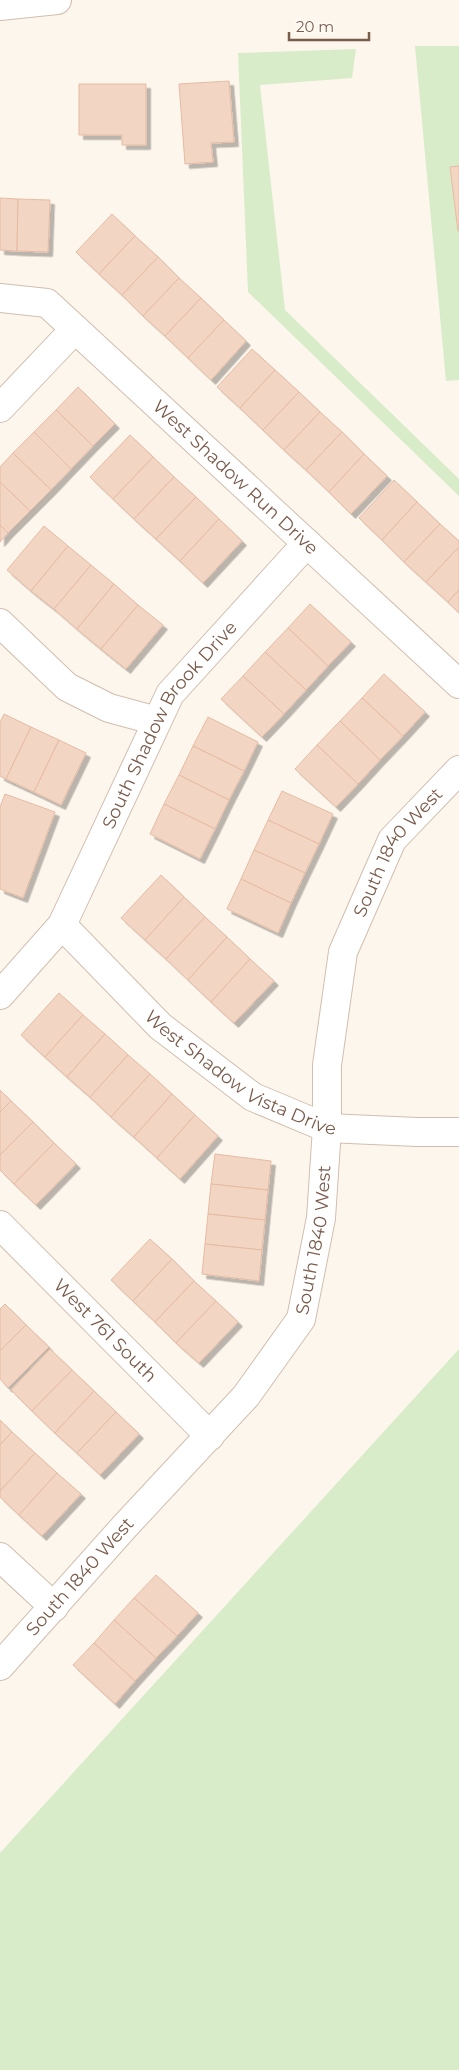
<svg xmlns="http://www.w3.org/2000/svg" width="459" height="2070" font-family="Montserrat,sans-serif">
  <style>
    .green { fill: #d8ecc9 }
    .building { fill: #f3d5c3; stroke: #e6bba3; filter: url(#shadow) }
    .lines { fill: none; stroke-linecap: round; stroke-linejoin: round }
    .minor-casing { stroke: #d1beb0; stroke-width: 30 }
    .minor { stroke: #fff; stroke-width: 28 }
    .labels { text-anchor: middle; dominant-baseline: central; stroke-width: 5; stroke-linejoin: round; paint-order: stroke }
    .street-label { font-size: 18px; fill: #7a5c4d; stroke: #fffaf3 }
  </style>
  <defs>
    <filter id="shadow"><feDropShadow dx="4.5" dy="4.5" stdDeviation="0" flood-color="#0004"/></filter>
  </defs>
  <rect width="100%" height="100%" fill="#fdf6ec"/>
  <g class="green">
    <path d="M415 46H459V380L446 381Z"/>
    <path d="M356 49 352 78 260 85 285 310 459 479V496L248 292 238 53Z"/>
    <path d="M459 1349V2070H0V1853Z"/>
  </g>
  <g class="building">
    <path d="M229 81 234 142 211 143 213 162 185 164 179 84Z"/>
    <path d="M79 84H146V145H122V135H79Z"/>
    <path d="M459 166V231H458L450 167Z"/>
    <path d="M0 198 18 199 17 251 0 250Z"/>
    <path d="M18 199 50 200 48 252 17 251Z"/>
    <path d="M112 214 135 236 99 274 76 252Z"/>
    <path d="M135 236 158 257 122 295 99 274Z"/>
    <path d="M158 257 179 278 143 316 122 295Z"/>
    <path d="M179 278 201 298 165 336 143 316Z"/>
    <path d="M201 298 224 320 188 358 165 336Z"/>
    <path d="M224 320 246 341 211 380 188 358Z"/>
    <path d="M252 349 275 370 240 408 217 387Z"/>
    <path d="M275 370 299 392 263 430 240 408Z"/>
    <path d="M78 387 115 424 93 446 56 410Z"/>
    <path d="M299 392 320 412 284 450 263 430Z"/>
    <path d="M56 410 93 446 71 469 34 432Z"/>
    <path d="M320 412 342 432 306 470 284 450Z"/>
    <path d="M34 432 71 469 51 490 13 453Z"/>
    <path d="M342 432 364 454 329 492 306 470Z"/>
    <path d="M130 435 153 457 113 499 90 477Z"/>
    <path d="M13 453 51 490 30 511 0 482V467Z"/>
    <path d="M364 454 387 476 351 514 329 492Z"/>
    <path d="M153 457 174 477 134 519 113 499Z"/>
    <path d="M174 477 196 497 156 539 134 519Z"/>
    <path d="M394 480 417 502 382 540 359 518Z"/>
    <path d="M0 482 30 511 8 533 0 525Z"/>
    <path d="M196 497 219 519 180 561 156 539Z"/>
    <path d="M417 502 440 524 404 562 382 540Z"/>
    <path d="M219 519 242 541 203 583 180 561Z"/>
    <path d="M440 524 459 541V547L426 582 404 562Z"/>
    <path d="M0 525 8 533 0 542Z"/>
    <path d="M44 526 68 546 31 591 7 570Z"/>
    <path d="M68 546 91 565 54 609 31 591Z"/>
    <path d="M459 547V590L448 602 426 582Z"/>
    <path d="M91 565 114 584 77 629 54 609Z"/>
    <path d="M114 584 138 605 101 649 77 629Z"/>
    <path d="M459 590V613L448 602Z"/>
    <path d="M310 604 351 642 328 666 288 628Z"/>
    <path d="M138 605 163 625 126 669 101 649Z"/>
    <path d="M288 628 328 666 306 690 265 652Z"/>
    <path d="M265 652 306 690 284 714 243 676Z"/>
    <path d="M384 674 425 712 403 736 362 698Z"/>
    <path d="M243 676 284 714 262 737 221 699Z"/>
    <path d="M362 698 403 736 380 760 340 721Z"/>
    <path d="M4 714 31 727 6 779 0 776V722Z"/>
    <path d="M208 717 258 742 244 771 193 746Z"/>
    <path d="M340 721 380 760 358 784 317 745Z"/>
    <path d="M31 727 59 740 34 792 6 779Z"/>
    <path d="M59 740 86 753 61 805 34 792Z"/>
    <path d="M317 745 358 784 336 807 295 769Z"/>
    <path d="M193 746 244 771 229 800 179 775Z"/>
    <path d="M179 775 229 800 215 829 164 804Z"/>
    <path d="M282 791 333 814 319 844 268 820Z"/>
    <path d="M5 794 55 812 23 898 0 889V807Z"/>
    <path d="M164 804 215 829 200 859 150 834Z"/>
    <path d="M268 820 319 844 305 873 254 850Z"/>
    <path d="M254 850 305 873 291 903 241 879Z"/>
    <path d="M161 875 184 897 145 940 121 918Z"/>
    <path d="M241 879 291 903 278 933 227 909Z"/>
    <path d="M184 897 205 917 166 959 145 940Z"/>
    <path d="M205 917 227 937 188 980 166 959Z"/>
    <path d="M227 937 250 959 211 1002 188 980Z"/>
    <path d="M250 959 274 981 234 1023 211 1002Z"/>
    <path d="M59 993 83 1015 45 1057 21 1035Z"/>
    <path d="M83 1015 105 1034 67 1077 45 1057Z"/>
    <path d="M105 1034 128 1055 90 1097 67 1077Z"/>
    <path d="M128 1055 150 1074 111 1117 90 1097Z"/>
    <path d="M150 1074 172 1094 134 1137 111 1117Z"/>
    <path d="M0 1090 11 1101 0 1112Z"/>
    <path d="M172 1094 195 1115 157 1158 134 1137Z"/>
    <path d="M11 1101 33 1122 0 1155V1112Z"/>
    <path d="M195 1115 218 1136 180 1179 157 1158Z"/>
    <path d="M33 1122 54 1143 14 1184 0 1170V1155Z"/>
    <path d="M54 1143 76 1164 36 1205 14 1184Z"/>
    <path d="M215 1154 271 1161 268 1190 211 1184Z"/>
    <path d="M211 1184 268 1190 265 1220 208 1214Z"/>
    <path d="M208 1214 265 1220 262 1250 205 1244Z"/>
    <path d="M150 1239 172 1259 133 1301 111 1280Z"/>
    <path d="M205 1244 262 1250 259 1281 202 1274Z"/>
    <path d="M172 1259 194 1281 155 1322 133 1301Z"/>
    <path d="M194 1281 216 1301 176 1343 155 1322Z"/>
    <path d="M216 1301 238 1322 199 1363 176 1343Z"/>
    <path d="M5 1304 26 1325 0 1351V1309Z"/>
    <path d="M26 1325 49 1347 8 1388 0 1379V1351Z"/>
    <path d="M50 1349 72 1370 32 1411 11 1390Z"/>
    <path d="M72 1370 94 1391 55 1433 32 1411Z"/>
    <path d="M94 1391 116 1412 77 1453 55 1433Z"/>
    <path d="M116 1412 139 1434 100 1475 77 1453Z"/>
    <path d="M0 1420 12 1432 0 1445Z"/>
    <path d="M12 1432 35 1453 0 1491V1445Z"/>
    <path d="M35 1453 57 1473 19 1515 0 1497V1491Z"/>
    <path d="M57 1473 81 1494 42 1536 19 1515Z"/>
    <path d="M156 1575 198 1613 177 1636 134 1598Z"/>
    <path d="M134 1598 177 1636 156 1658 114 1620Z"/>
    <path d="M114 1620 156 1658 135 1681 94 1643Z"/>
    <path d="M94 1643 135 1681 115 1704 73 1665Z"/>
  </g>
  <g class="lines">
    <g class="minor-casing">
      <g id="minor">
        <path d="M0 6 57 0"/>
        <path id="s1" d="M0 298 47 303 459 684"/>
        <path d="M0 408 75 329"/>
        <path d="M0 623 67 687 109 708 157 721"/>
        <path id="s2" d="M62 925 160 1026 253 1097 327 1128 417 1132H459"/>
        <path id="s3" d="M0 995 62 925 170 694 307 543"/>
        <path id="s4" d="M0 1225 210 1436"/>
        <path d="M0 1557 54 1607"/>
        <path id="s5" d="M0 1666 126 1525 246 1396 301 1319 321 1218 327 1128V1065L343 952 392 840 459 770"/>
      </g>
    </g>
    <use href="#minor" class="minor"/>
  </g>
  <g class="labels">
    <g class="street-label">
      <text stroke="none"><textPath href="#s1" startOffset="304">West Shadow Run Drive</textPath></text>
      <text stroke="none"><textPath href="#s3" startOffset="322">South Shadow Brook Drive</textPath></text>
      <text stroke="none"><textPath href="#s5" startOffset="945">South 1840 West</textPath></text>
      <text stroke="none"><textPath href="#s2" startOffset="235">West Shadow Vista Drive</textPath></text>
      <text stroke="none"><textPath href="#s5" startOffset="540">South 1840 West</textPath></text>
      <text stroke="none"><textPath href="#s4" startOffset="149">West 761 South</textPath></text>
      <text stroke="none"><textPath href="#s5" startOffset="120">South 1840 West</textPath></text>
    </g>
  </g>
  <path d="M289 32v8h80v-8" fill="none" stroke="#7a5c4d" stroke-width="2.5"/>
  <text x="296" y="32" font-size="15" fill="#7a5c4d" stroke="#fffaf3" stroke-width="4" paint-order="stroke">20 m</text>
</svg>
